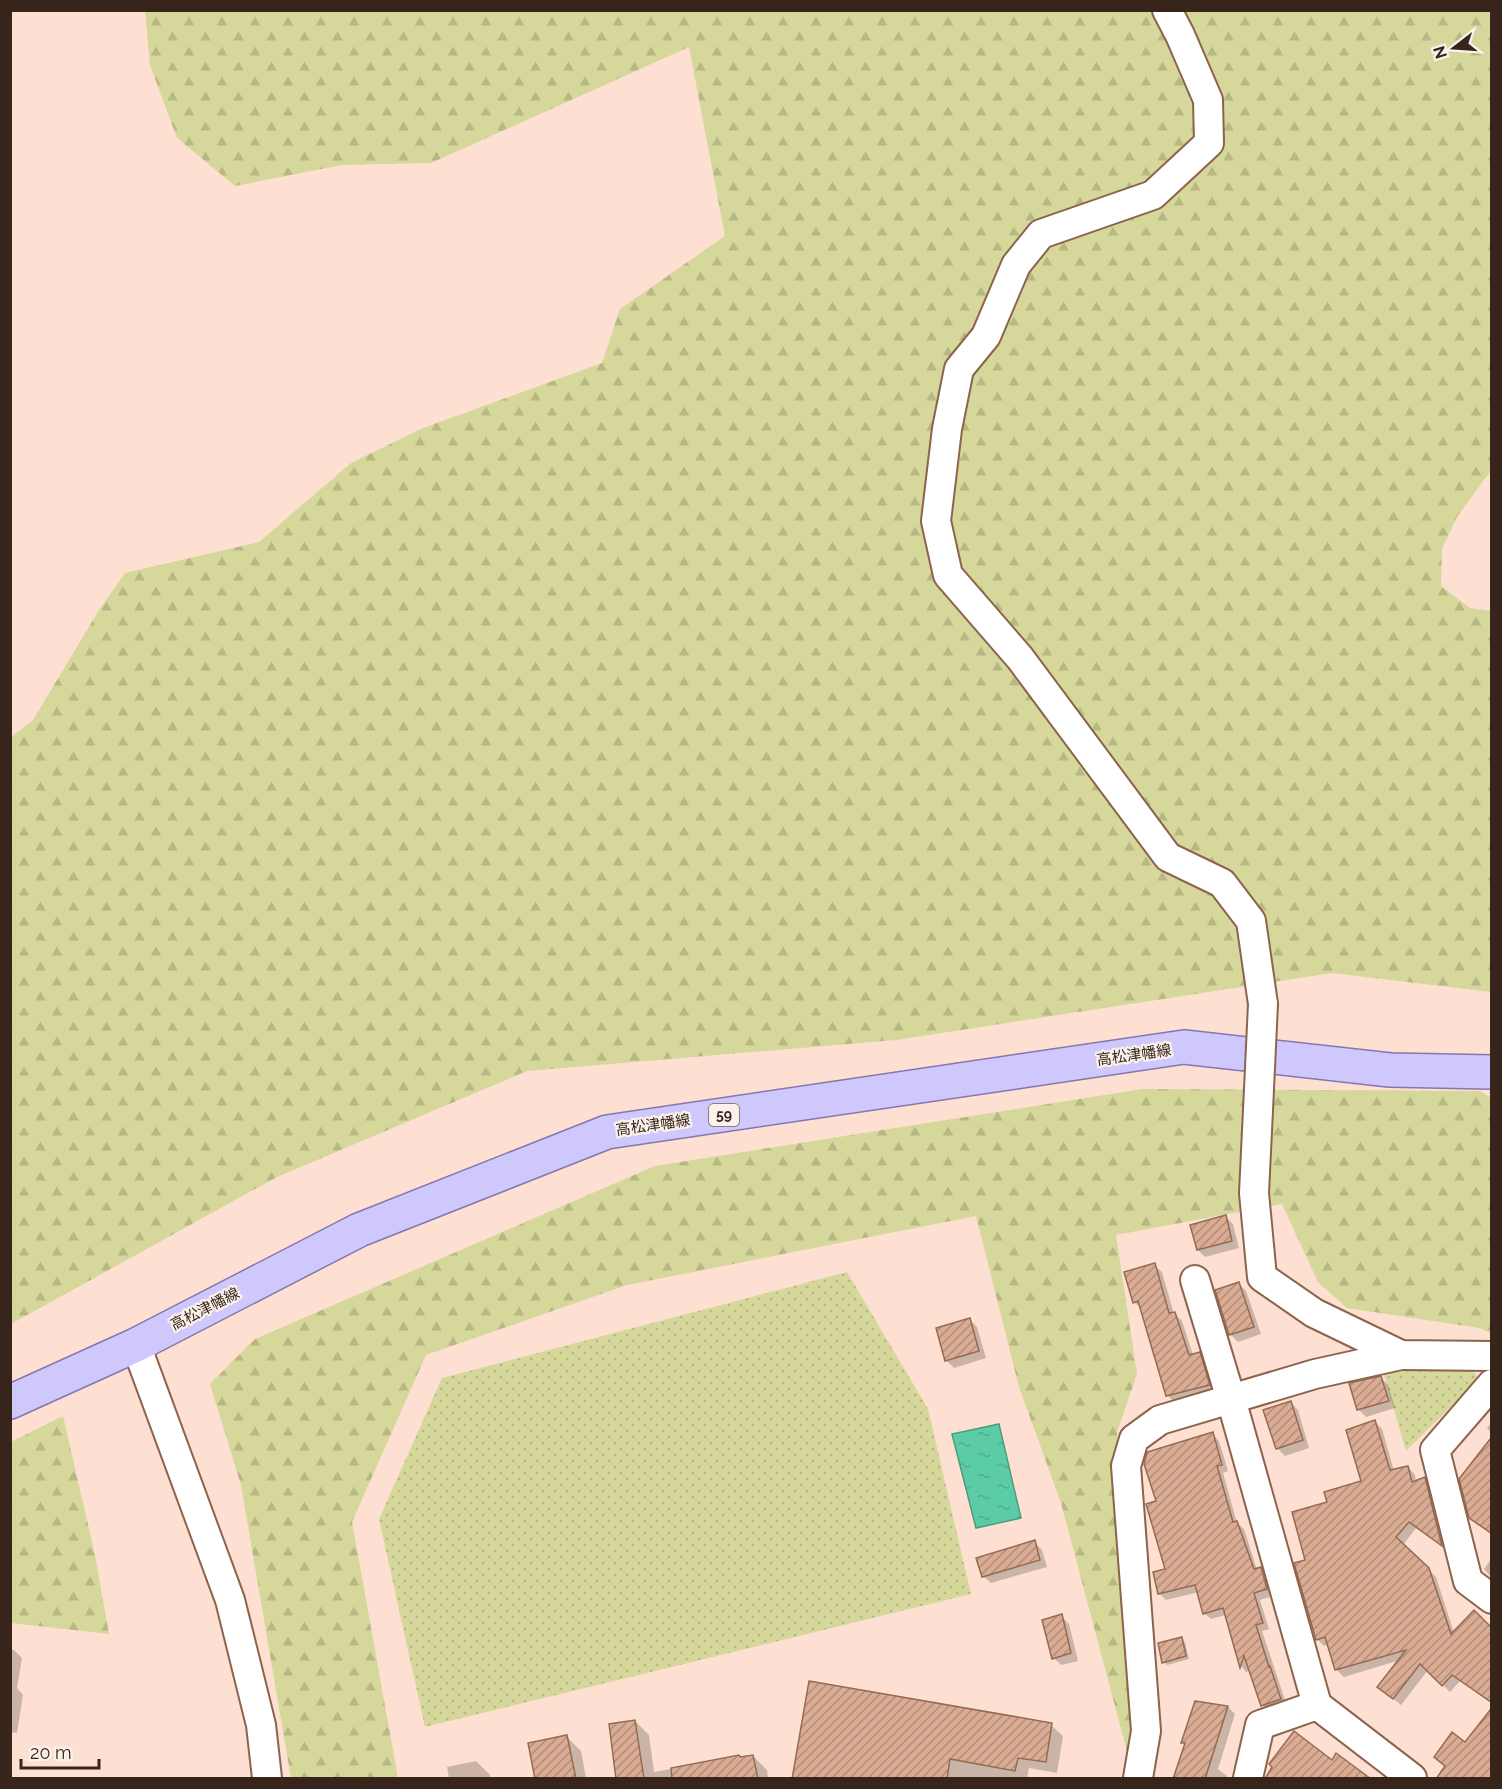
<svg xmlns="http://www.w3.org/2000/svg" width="1502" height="1789" font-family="Raleway,'Noto Sans JP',sans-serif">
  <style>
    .forest { fill: url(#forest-firs) }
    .park { fill: url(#park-dots) }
    .water { fill: url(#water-ripples); stroke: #509a7d; stroke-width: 1.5 }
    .shadow { fill: #0003 }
    .building { fill: url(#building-hatch); stroke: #956a53; stroke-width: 1.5 }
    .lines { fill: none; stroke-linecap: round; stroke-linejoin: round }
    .minor-casing { stroke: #8d634c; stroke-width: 32 }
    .major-casing { stroke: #8577ad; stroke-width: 36 }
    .minor { stroke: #fff; stroke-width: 28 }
    .major { stroke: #cfc8fd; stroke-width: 33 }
    .minor-bridge-casing { stroke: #8d634c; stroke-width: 32; stroke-linecap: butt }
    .minor-bridge { stroke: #fff; stroke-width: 28 }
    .labels { text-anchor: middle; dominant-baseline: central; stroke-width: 4.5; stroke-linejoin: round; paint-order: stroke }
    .shield { fill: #fcf2ec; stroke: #72625a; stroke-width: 1.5 }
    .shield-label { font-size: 14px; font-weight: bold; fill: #37251b }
    .street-label { font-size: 15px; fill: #37251b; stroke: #fcf2ec }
  </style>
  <defs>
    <pattern id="forest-firs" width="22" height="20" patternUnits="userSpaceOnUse" patternTransform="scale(1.5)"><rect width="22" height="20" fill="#d6d79a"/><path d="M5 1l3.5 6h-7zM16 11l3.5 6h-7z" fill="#b8b884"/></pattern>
    <pattern id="park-dots" width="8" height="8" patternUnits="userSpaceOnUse" patternTransform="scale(1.5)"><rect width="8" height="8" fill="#d6d79a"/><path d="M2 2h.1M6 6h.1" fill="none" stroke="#b8b884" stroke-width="1.8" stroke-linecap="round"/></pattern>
    <pattern id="water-ripples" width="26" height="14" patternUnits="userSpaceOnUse" patternTransform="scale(1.5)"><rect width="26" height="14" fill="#5bcca7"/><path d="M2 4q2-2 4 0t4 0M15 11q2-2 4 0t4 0" fill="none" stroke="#50af8f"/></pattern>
    <pattern id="building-hatch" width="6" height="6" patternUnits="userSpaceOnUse" patternTransform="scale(1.5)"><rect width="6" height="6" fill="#dbac94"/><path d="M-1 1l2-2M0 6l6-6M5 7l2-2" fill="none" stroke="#b28c78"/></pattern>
  </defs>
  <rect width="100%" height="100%" fill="#fde0d1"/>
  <g class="forest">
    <path d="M145 11H1491V470L1457 517 1442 549 1441 586 1470 608 1491 611V992L1332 973 896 1040 527 1071 277 1177 11 1324V737L33 720 99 610 125 573 259 542 351 463 423 428 602 363 620 309 725 236 689 47 431 163 342 165 235 186 177 138 150 65Z"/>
    <path d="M1143 1089 1480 1091 1491 1098V1333L1479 1328 1347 1308 1318 1282 1282 1204 1116 1235 1137 1374 1117 1432 1136 1727 1128 1755 1061 1503 1019 1387 976 1216 627 1285 426 1355 352 1522 398 1778H291L241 1485 210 1384 255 1339 655 1166Z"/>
    <path d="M63 1416 95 1555 109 1634 11 1623V1442Z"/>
  </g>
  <g class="park">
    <path d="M847 1272 928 1409 971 1594 425 1727 379 1519 442 1378Z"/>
    <path d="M1472 1366 1478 1380 1406 1451 1383 1372Z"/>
  </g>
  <path class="water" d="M999 1424 1021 1518 976 1528 952 1434Z"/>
  <g class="shadow">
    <path d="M1225 1216 1233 1224 1239 1248 1205 1257 1198 1250Z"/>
    <path d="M1154 1265 1162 1272 1174 1314 1182 1321 1193 1355 1199 1354 1207 1361 1216 1392 1175 1403 1167 1395 1143 1310 1134 1302Z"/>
    <path d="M1239 1284 1246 1291 1261 1334 1238 1342 1230 1334Z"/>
    <path d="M970 1320 977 1327 986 1358 954 1368 946 1360Z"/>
    <path d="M1381 1378 1388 1385 1395 1408 1366 1417 1359 1410 1351 1384Z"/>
    <path d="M1291 1403 1298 1410 1309 1448 1285 1456 1277 1448Z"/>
    <path d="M1375 1422 1382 1429 1394 1471 1408 1467 1415 1475 1416 1482 1424 1479 1431 1486 1448 1550 1416 1528 1403 1545 1436 1577 1454 1633 1474 1612 1492 1629V1648L1488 1652 1492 1654V1703L1460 1681 1450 1692 1428 1670 1401 1705 1379 1687 1400 1660 1344 1677 1337 1670 1329 1644 1324 1646 1317 1639 1329 1503 1362 1482Z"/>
    <path d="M1492 1422V1433L1487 1428Z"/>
    <path d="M1212 1434 1219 1441 1228 1471 1223 1473 1237 1523 1244 1529 1257 1570 1261 1569 1267 1575 1273 1596 1260 1600 1269 1629 1262 1631 1287 1706 1269 1711 1262 1705 1249 1667 1247 1673 1242 1667 1226 1615 1211 1619 1204 1613 1199 1592 1166 1600 1159 1593 1167 1571 1158 1502Z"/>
    <path d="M1492 1441V1534L1471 1517 1461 1479Z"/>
    <path d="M1034 1542 1042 1550 1047 1567 991 1583 983 1576Z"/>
    <path d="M1492 1558V1578L1484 1569Z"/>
    <path d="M1061 1616 1069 1624 1078 1661 1061 1665 1054 1658Z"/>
    <path d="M1181 1639 1185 1642 1189 1659 1167 1665 1164 1662Z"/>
    <path d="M10 1650H14L22 1658 17 1688 23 1695 17 1733 10 1732Z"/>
    <path d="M1228 1707 1235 1714 1218 1769 1227 1776 1226 1778H1174L1186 1745 1183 1742Z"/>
    <path d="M1492 1711V1778H1443L1465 1744Z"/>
    <path d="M635 1721 649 1735 654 1772 738 1757 740 1759 753 1756 767 1770 768 1778H618Z"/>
    <path d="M1051 1725 1063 1736 1057 1773 1029 1768 1027 1778H794Z"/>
    <path d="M567 1737 581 1751 586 1778H536Z"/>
    <path d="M476 1761 490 1775V1778H449L447 1767Z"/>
  </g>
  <g class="building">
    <path d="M1226 1215 1232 1241 1197 1250 1190 1225Z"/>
    <path d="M1155 1263 1169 1313 1175 1312 1189 1355 1200 1352 1210 1385 1166 1396 1138 1301 1133 1303 1124 1272Z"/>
    <path d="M1239 1282 1254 1327 1229 1335 1215 1290Z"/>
    <path d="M970 1318 979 1351 945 1361 936 1328Z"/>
    <path d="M1381 1376 1389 1401 1357 1410 1349 1383Z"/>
    <path d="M1291 1401 1303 1440 1276 1449 1263 1410Z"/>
    <path d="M1375 1420 1390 1470 1408 1466 1412 1482 1425 1477 1442 1546 1409 1522 1396 1537 1429 1568 1451 1634 1474 1610 1491 1627V1702L1452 1675 1442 1686 1420 1664 1393 1699 1377 1687 1406 1650 1335 1670 1325 1637 1316 1640 1294 1563 1305 1560 1292 1512 1327 1502 1324 1492 1361 1481 1346 1430Z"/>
    <path d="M1213 1432 1222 1465 1217 1466 1233 1522 1237 1521 1254 1569 1261 1567 1267 1589 1254 1593 1263 1623 1256 1625 1269 1667 1270 1666 1281 1699 1261 1706 1244 1656 1240 1668 1223 1608 1203 1614 1195 1585 1158 1594 1153 1572 1165 1569 1146 1504 1156 1501 1144 1464 1147 1452Z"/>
    <path d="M1491 1438V1533L1469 1518 1459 1479Z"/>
    <path d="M1035 1540 1040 1560 982 1577 976 1558Z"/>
    <path d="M1062 1614 1071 1653 1052 1659 1042 1620Z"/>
    <path d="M1182 1637 1186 1656 1162 1663 1158 1643Z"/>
    <path d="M809 1681 1052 1723 1046 1762 1018 1758 1015 1771 950 1759 947 1779H792Z"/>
    <path d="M1195 1701 1228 1706 1205 1779H1173L1185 1743H1181Z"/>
    <path d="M1491 1709V1779H1436L1445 1766 1434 1757 1452 1732 1465 1742Z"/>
    <path d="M635 1720 644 1779H616L609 1724Z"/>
    <path d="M1294 1731 1332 1760 1336 1753 1371 1779H1265L1272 1767 1269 1764Z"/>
    <path d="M567 1735 576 1779H535L528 1743Z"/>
    <path d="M739 1755 740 1757 753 1755 758 1779H672L671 1768Z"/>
  </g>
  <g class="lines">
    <g class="minor-casing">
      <g id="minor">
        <path d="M1167 10 1180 35 1208 100 1209 143 1153 195 1041 234 1016 265 986 336 959 369 947 429 936 521 948 575 1020 658 1168 857 1222 883 1251 921 1263 1004"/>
        <path d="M1258 1110 1254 1193 1262 1277 1314 1313 1401 1355 1492 1356"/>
        <path d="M1195 1280 1231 1399 1317 1705 1260 1725 1248 1778"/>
        <path d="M136 1345 230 1600 261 1725 267 1778"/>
        <path d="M1492 1384 1435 1450 1468 1581 1492 1599"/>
        <path d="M1317 1705 1412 1778"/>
        <path d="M1138 1778 1146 1731 1126 1466 1134 1439 1160 1420 1315 1374 1401 1355"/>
      </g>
    </g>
    <g class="major-casing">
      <path id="major" d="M10 1402 136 1345 359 1230 607 1132 1184 1047 1390 1070 1492 1072"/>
    </g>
    <use href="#minor" class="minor"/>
    <use href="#major" class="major"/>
    <g class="minor-bridge-casing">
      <path id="minor-bridge" d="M1258 1110 1263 1004"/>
    </g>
    <use href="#minor-bridge" class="minor-bridge"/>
  </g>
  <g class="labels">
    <rect class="shield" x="709" y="1104" width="30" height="22" rx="4.5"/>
    <g class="shield-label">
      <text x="724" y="1115">59</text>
    </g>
    <g class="street-label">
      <text transform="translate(1134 1055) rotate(-8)">高松津幡線</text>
      <text transform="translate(653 1125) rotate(-8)">高松津幡線</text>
      <text transform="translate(205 1309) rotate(-27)">高松津幡線</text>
    </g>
  </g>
  <rect width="1502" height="1789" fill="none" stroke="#37251b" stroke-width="24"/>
  <g transform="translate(1454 48) rotate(253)" stroke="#fcf2ec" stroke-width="4.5" paint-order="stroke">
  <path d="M0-4.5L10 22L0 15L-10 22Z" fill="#37251b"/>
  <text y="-9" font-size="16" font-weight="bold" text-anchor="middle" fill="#37251b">N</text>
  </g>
  <path d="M21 1759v9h78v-9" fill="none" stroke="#37251b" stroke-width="3"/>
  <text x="30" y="1759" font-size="18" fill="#37251b" stroke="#fcf2ec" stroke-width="4.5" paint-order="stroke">20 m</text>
</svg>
